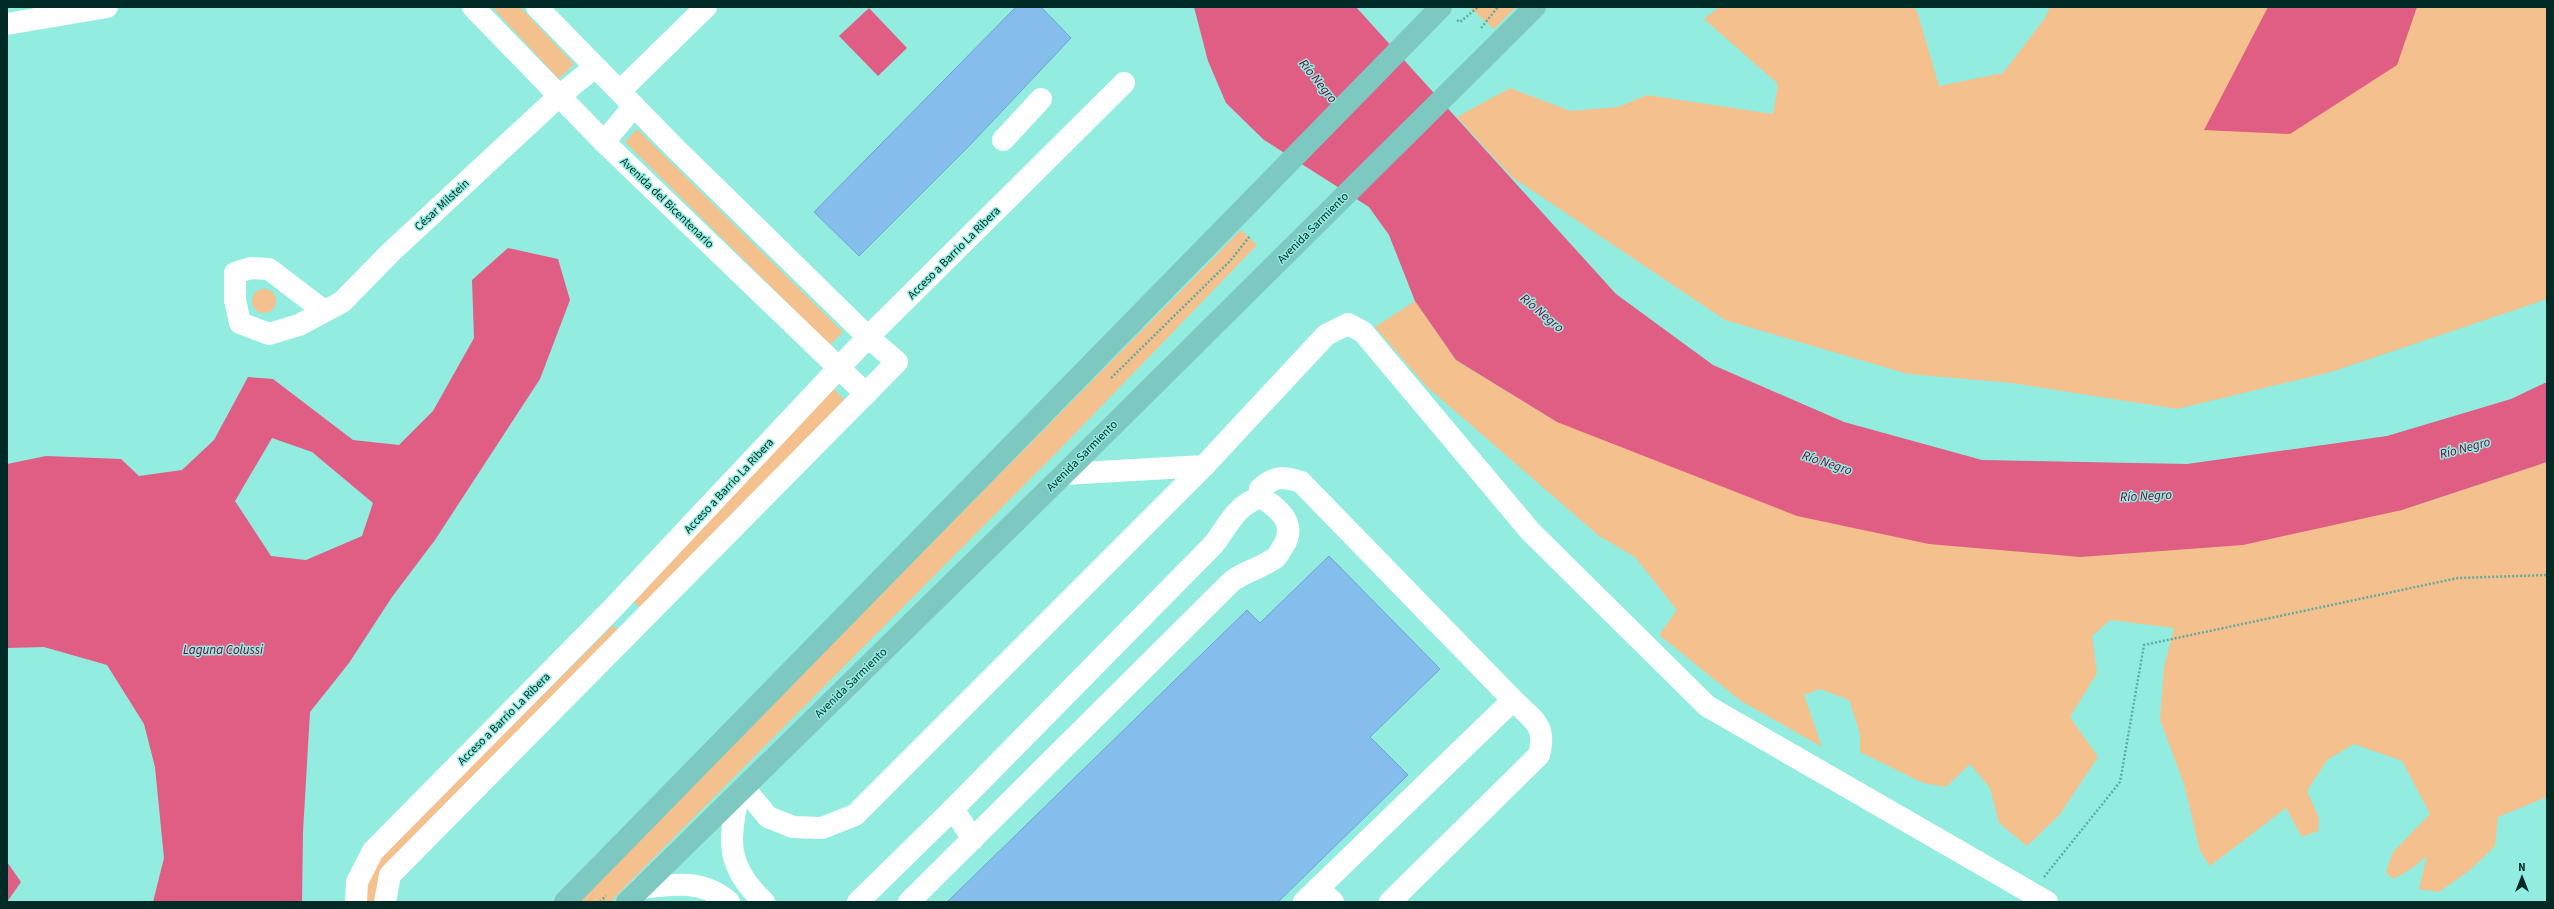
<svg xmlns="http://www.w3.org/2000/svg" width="2554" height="909" font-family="'Source Sans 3',sans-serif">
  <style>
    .green { fill: #f4c08e }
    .water { fill: #e05d83; fill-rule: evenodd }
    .building { fill: #85bdec; stroke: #6da4d2 }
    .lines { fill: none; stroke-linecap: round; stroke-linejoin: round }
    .path { stroke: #60aba1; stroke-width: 2.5; stroke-dasharray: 2 2; stroke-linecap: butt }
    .minor { stroke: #fff; stroke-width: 22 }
    .major { stroke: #7dc8c1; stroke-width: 22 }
    .labels { text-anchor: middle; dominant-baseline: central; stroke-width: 3; stroke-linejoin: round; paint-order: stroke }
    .street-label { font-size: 12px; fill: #002a26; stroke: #92ede0 }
    .water-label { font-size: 13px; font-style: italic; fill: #810039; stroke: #92ede0 }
  </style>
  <rect width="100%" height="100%" fill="#92ede0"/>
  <g class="green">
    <path d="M492 7H520L574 64 559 79Z"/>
    <path d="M1469 7H1516L1494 29Z"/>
    <path d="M1719 7H1912L1917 11 1939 86 2003 73 2045 18 2050 7H2547V299L2331 372 2177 409 2012 383 1908 374 1725 320 1512 177 1457 117 1510 88 1570 111 1618 107 1647 95 1773 114 1778 84 1704 19Z"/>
    <path d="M637 129 843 332 830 345 625 142Z"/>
    <path d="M1241 230 1257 245 1059 450 610 902H577Z"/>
    <circle cx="264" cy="301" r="12"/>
    <path d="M1415 301 1456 360 1557 422 2402 510 2547 462V797L2498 817 2495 846 2470 870 2439 892 2419 889 2427 856 2411 869 2393 879 2386 872 2393 852 2430 814 2402 761 2354 744 2327 760 2307 791 2319 818 2318 831 2302 837 2286 808 2210 866 2200 851 2184 784 2160 720 2164 667 2174 628 2110 620 2092 636 2097 673 2070 717 2098 757 2060 814 2027 846 1999 823 1990 788 1970 764 1946 787 1923 783 1860 752V734L1849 700 1820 689 1804 695 1822 747 1741 701 1659 635 1677 610 1635 557 1599 536 1426 386 1375 327Z"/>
    <path d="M833 388 848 404 643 611 634 602Z"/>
    <path d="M612 626 621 630 377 902H367V883L376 862Z"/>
  </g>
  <g class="water">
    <path d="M1194 7H1356L1616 294 1713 365 1844 422 1982 460 2187 464 2387 436 2511 399 2547 382V462L2402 510 2243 545 2080 557 1929 544 1797 516 1557 422 1456 360 1415 301 1389 235 1369 207 1264 140 1226 103 1208 61Z"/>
    <path d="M2268 7H2417L2397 65 2290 134 2204 130Z"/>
    <path d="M869 8 907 48 878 76 839 36Z"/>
    <path d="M508 248 558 259 570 300 540 379 435 540 392 597 349 663 310 712 303 832 302 902H153L164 858 155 767 144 724 107 665 44 647 7 648V464L46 456 121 459 139 476 182 470 214 440 248 377 273 379 353 440 399 445 433 411 474 338 472 280ZM272 438 312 452 373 503 362 536 306 560 271 556 235 501Z"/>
    <path d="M7 862 21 882 7 902Z"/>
  </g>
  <g class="building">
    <path d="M1016 7H1041L1071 38 971 144 859 256 814 212Z"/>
    <path d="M1329 556 1440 669 1370 737 1408 775 1278 902H947L1247 610 1260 623Z"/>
  </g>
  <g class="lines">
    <g class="path">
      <path d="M1457 20 1460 22 1478 7"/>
      <path d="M1481 28 1498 7"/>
      <path d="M1111 378 1230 261 1250 236"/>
      <path d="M2044 877 2120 782 2144 645 2458 578 2547 575"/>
      <path d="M600 902 606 896"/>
    </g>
    <g class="minor">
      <path d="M473 7 604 142 866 394"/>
      <path d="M7 24 107 7"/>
      <path d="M620 91 706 7"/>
      <path d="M1003 140 1041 99"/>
      <path d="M604 142 634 106"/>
      <path d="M324 311 269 269 251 268 235 273V300L240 323 269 334 299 325 342 302 391 252 558 97 595 67"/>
      <path d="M1064 474 1204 466 1326 335 1348 324 1363 332 1530 531 1707 706 2047 902"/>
      <path d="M1261 497 1260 489C1274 476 1283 476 1301 482L1513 700 1304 902"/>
      <path d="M744 788 768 817 793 827 822 828 855 815 1204 466"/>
      <path d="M739 793C728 841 726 867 764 902"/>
      <path d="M953 809 973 839"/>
      <path d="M641 888C672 884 703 879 729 902"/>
      <path d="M1318 888 1333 902"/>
      <path d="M356 902 357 882 373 851 613 608 868 337 1124 83"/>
      <path d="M385 902 390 875 897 362 868 337 676 149 537 7"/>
      <path d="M858 902 953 809 1214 544C1229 524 1236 505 1261 497"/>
      <path d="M909 902 1232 581C1247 570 1262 568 1275 558 1279 555 1281 549 1284 545 1297 523 1278 508 1261 497"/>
      <path d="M1390 902 1539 755C1547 725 1533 720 1513 700"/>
    </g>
    <g class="major">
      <path d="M565 902 1441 7"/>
      <path d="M627 902 1064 474 1535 7"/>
    </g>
  </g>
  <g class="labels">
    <g class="street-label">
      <text transform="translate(667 203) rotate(44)">Avenida del Bicentenario</text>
      <text transform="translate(442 205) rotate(-43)">César Milstein</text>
      <text transform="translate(1313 228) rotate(-45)">Avenida Sarmiento</text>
      <text transform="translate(954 253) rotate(-45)">Acceso a Barrio La Ribera</text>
      <text transform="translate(1082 456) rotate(-45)">Avenida Sarmiento</text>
      <text transform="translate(729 486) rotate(-47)">Acceso a Barrio La Ribera</text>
      <text transform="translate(851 683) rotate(-44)">Avenida Sarmiento</text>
      <text transform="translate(504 719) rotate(-45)">Acceso a Barrio La Ribera</text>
    </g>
    <g class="water-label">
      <text transform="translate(1318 81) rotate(51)">Río Negro</text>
      <text transform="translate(1542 313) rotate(40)">Río Negro</text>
      <text transform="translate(2465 448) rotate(-15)">Río Negro</text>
      <text transform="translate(1827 463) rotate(18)">Río Negro</text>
      <text transform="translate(2146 496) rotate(-3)">Río Negro</text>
      <text x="223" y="650">Laguna Colussi</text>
    </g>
  </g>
  <rect width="2554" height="909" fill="none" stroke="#002a26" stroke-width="16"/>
  <g transform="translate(2522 877)" stroke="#92ede0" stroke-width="3" paint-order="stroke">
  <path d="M0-3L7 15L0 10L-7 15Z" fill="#002a26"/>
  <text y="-6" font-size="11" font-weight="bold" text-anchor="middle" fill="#002a26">N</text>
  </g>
</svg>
